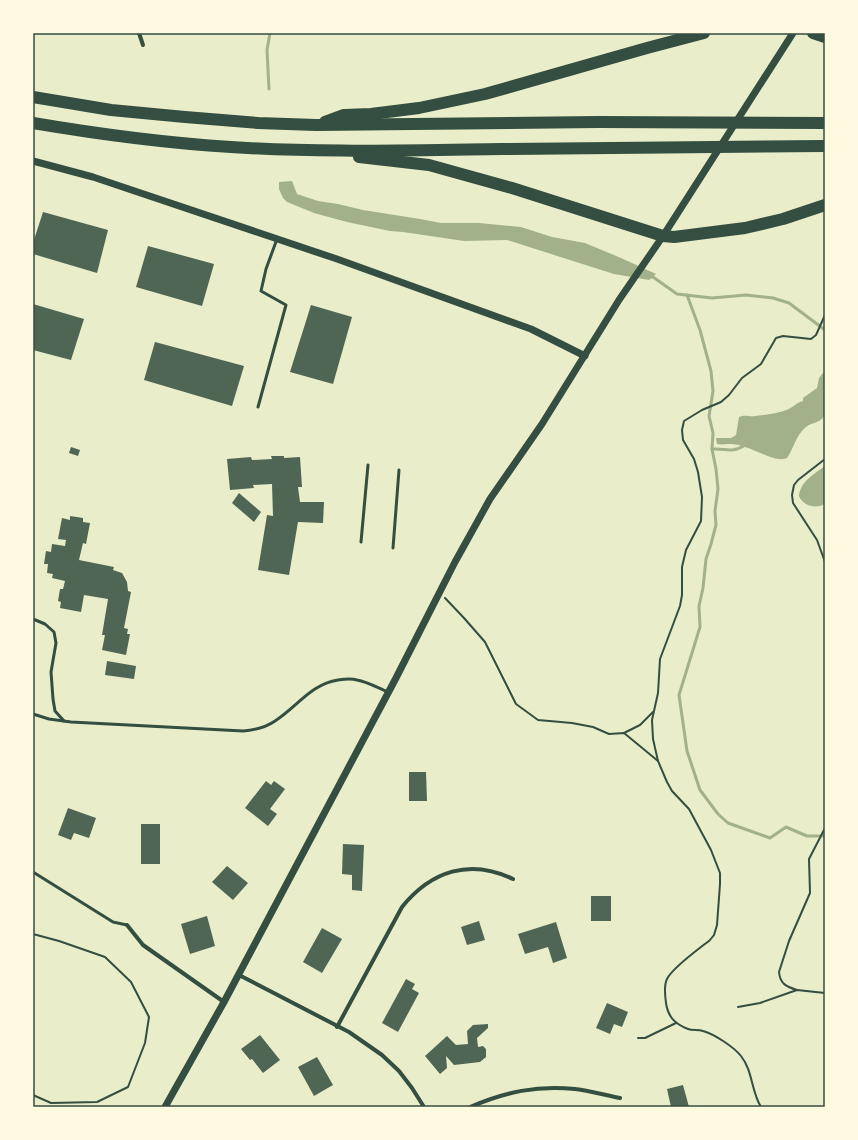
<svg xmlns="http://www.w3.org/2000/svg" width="858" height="1140" font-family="Figtree,sans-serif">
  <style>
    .water { fill: #a3b18a }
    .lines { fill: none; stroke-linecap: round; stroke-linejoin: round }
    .stream { stroke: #a3b18a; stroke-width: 3 }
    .building { fill: #4f6655 }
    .path { stroke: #344e41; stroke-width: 2 }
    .service { stroke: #344e41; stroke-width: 3 }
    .minor { stroke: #344e41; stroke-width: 4 }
    .tertiary { stroke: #344e41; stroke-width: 7 }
    .motorway { stroke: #344e41; stroke-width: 12 }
    .neatline { fill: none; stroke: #344e41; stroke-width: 1.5 }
  </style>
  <rect width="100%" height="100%" fill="#e9edc9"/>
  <g class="water">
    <path d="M292 181 297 194 318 201 338 204 363 210 420 219 441 223H479L521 227 552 237 585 243 621 258 656 274 649 280 614 274 507 240 464 241 403 232 390 231 347 222 314 213 287 202 283 198 279 189V182Z"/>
    <path d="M823 373H825C825 383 827 405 825 413 823 423 812 422 806 427 795 436 794 448 787 458 777 463 756 450 745 447 741 445 734 444 730 444 725 444 722 445 717 444L716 438H731L736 435 739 417C745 414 749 417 755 416 766 415 779 413 789 409 794 406 798 402 803 401V398L817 388 819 378Z"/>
    <path d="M825 466V504C816 509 803 506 799 496 800 482 814 474 825 466Z"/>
  </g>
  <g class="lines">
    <g class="stream">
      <path d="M269 89 267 50 270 33"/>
      <path d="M650 277H653L677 294 712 298 746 295 773 298 789 303 825 330"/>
      <path d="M687 295 700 330 711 371 713 391 709 416 713 433 712 449 716 469 718 489 715 511 716 525 711 544 706 559 703 588 699 606 700 627 679 695 687 751 700 790 718 814 728 823 770 838 786 827 807 836H825"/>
      <path d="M712 449C726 448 731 454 745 445"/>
    </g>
  </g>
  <g class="building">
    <path d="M43 212 108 230 97 273 33 254V243Z"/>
    <path d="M148 246 214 264 202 306 136 287Z"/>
    <path d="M33 304 84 319 71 360 33 350Z"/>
    <path d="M311 305 352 317 333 384 290 372Z"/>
    <path d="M155 342 244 366 232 406 144 380Z"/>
    <path d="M71 447 80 450 78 456 69 453Z"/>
    <path d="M271 456H284V458L300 457 302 487H298L300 502H324L323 523 298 522 289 575 258 570 267 515 273 516 272 484 253 485 254 488 230 490 227 459 251 457 252 460 272 459Z"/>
    <path d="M239 493 261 512 254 522 232 503Z"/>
    <path d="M70 516 83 518V522L90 523 86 544 83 543 79 560 114 567 113 570 122 573 127 582 128 591 131 592 124 628 128 629 127 634H130L126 655 102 650 105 635H102L108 599 84 595 81 612 60 608 61 602 58 601 60 589H63L65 581 52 578 53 574 47 573 48 564H44L46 551 51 552 52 544 65 546 66 540 58 539 62 518 70 520Z"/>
    <path d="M107 661 136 666 134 679 105 675Z"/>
    <path d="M409 772H426L427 801H409Z"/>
    <path d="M266 781 271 785 274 781 285 789 270 809 277 814 268 826 245 808Z"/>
    <path d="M68 808 96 818 89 838 74 833 71 840 58 835Z"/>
    <rect x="141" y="824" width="19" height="40"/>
    <path d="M343 844 364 845 362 891 352 890V875L342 874Z"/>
    <path d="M227 866 248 883 233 900 212 882Z"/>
    <rect x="591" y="896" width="20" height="25"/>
    <path d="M207 916 215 946 190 954 181 924Z"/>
    <path d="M479 921 485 940 467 945 461 927Z"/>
    <path d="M556 922 567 958 553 963 548 947 525 954 518 934Z"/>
    <path d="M322 928 342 939 322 973 303 962Z"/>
    <path d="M406 979 415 984 412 989 419 993 398 1032 382 1023Z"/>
    <path d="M607 1003 628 1012 622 1027 614 1024 610 1034 596 1028Z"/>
    <path d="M488 1024V1028L477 1038 478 1047 483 1046 486 1049V1057L480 1062 454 1065 446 1056 447 1068 440 1074 425 1056 447 1036 456 1045 468 1044 467 1031 473 1025Z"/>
    <path d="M260 1035 280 1060 263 1073 252 1059 250 1060 241 1049Z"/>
    <path d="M317 1057 333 1085 314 1096 298 1067Z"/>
    <path d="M683 1085 689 1107H671L667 1089Z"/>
  </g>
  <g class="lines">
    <g class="path">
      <path d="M825 459 798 480 794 485 792 495 793 503 817 540 825 562"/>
      <path d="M445 598 464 618 485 642 516 704 538 720 572 723 593 727 609 734 624 733 658 761"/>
      <path d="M624 733 640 725 653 712"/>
      <path d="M33 934 59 941 105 957 131 982 149 1017 145 1043 128 1087 97 1102 51 1103 33 1095"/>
      <path d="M797 990C787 987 780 984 779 972L789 941 810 893 809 859 825 828"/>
      <path d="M738 1007 760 1003 797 990 825 993"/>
      <path d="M638 1038H645L676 1023"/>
      <path d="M761 1107C751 1091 753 1071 741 1056 734 1047 714 1034 703 1031 698 1029 693 1031 688 1029 675 1024 668 1017 666 1003 665 996 664 985 667 979 673 967 699 949 710 940L714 935 717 925 720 884V873L711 850 689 809 672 791 667 782 658 761 653 739 652 720 658 693 660 659 680 606 682 595V567L686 550 701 521 702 497 698 472 694 459 683 440 682 430 684 421 702 410 721 402 729 395 742 378 761 364 776 338 783 336 811 339 816 335 825 315"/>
    </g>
    <g class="service">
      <path d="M258 407 286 305 261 291 266 269 277 239"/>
      <path d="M361 542 368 465"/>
      <path d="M393 548 399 470"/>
      <path d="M33 619 45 624 54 632 56 643 51 672 53 699 55 711 64 721"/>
      <path d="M33 714 49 719 71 722 243 731C255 730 265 728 275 721 297 707 311 684 338 680 344 679 351 678 357 680 368 682 378 688 388 692"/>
      <path d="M33 872 113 922 127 925"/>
    </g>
    <g class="minor">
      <path d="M139 33 143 45"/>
      <path d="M127 925 143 945 224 1002"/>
      <path d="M239 975 349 1032 382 1055 399 1071 412 1088 424 1107"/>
      <path d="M337 1027 402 907C431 871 470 858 513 879"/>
      <path d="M470 1107C505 1092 537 1085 575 1089 590 1091 605 1095 620 1098"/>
    </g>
    <g class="tertiary">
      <path d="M33 161 93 177 337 259 531 329 585 356"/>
      <path d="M165 1107 224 1002 396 678 455 562 490 499 542 424 619 300 663 236 793 33"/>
    </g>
    <g class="motorway">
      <path d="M813 33 825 37"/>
      <path d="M33 97 111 110 185 117 258 123 316 125 599 122 825 123"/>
      <path d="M325 122 344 115 371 114 419 108 485 94 647 48 704 33"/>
      <path d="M33 123C98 134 165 143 231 147 321 153 412 150 502 149 610 148 717 147 825 146"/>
      <path d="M359 157 429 165 512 188 663 236 674 237 745 228 783 219 825 205"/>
    </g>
  </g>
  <rect width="858" height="1140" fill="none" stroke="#fefae0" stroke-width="68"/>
  <rect x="34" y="34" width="790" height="1072" class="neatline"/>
</svg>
